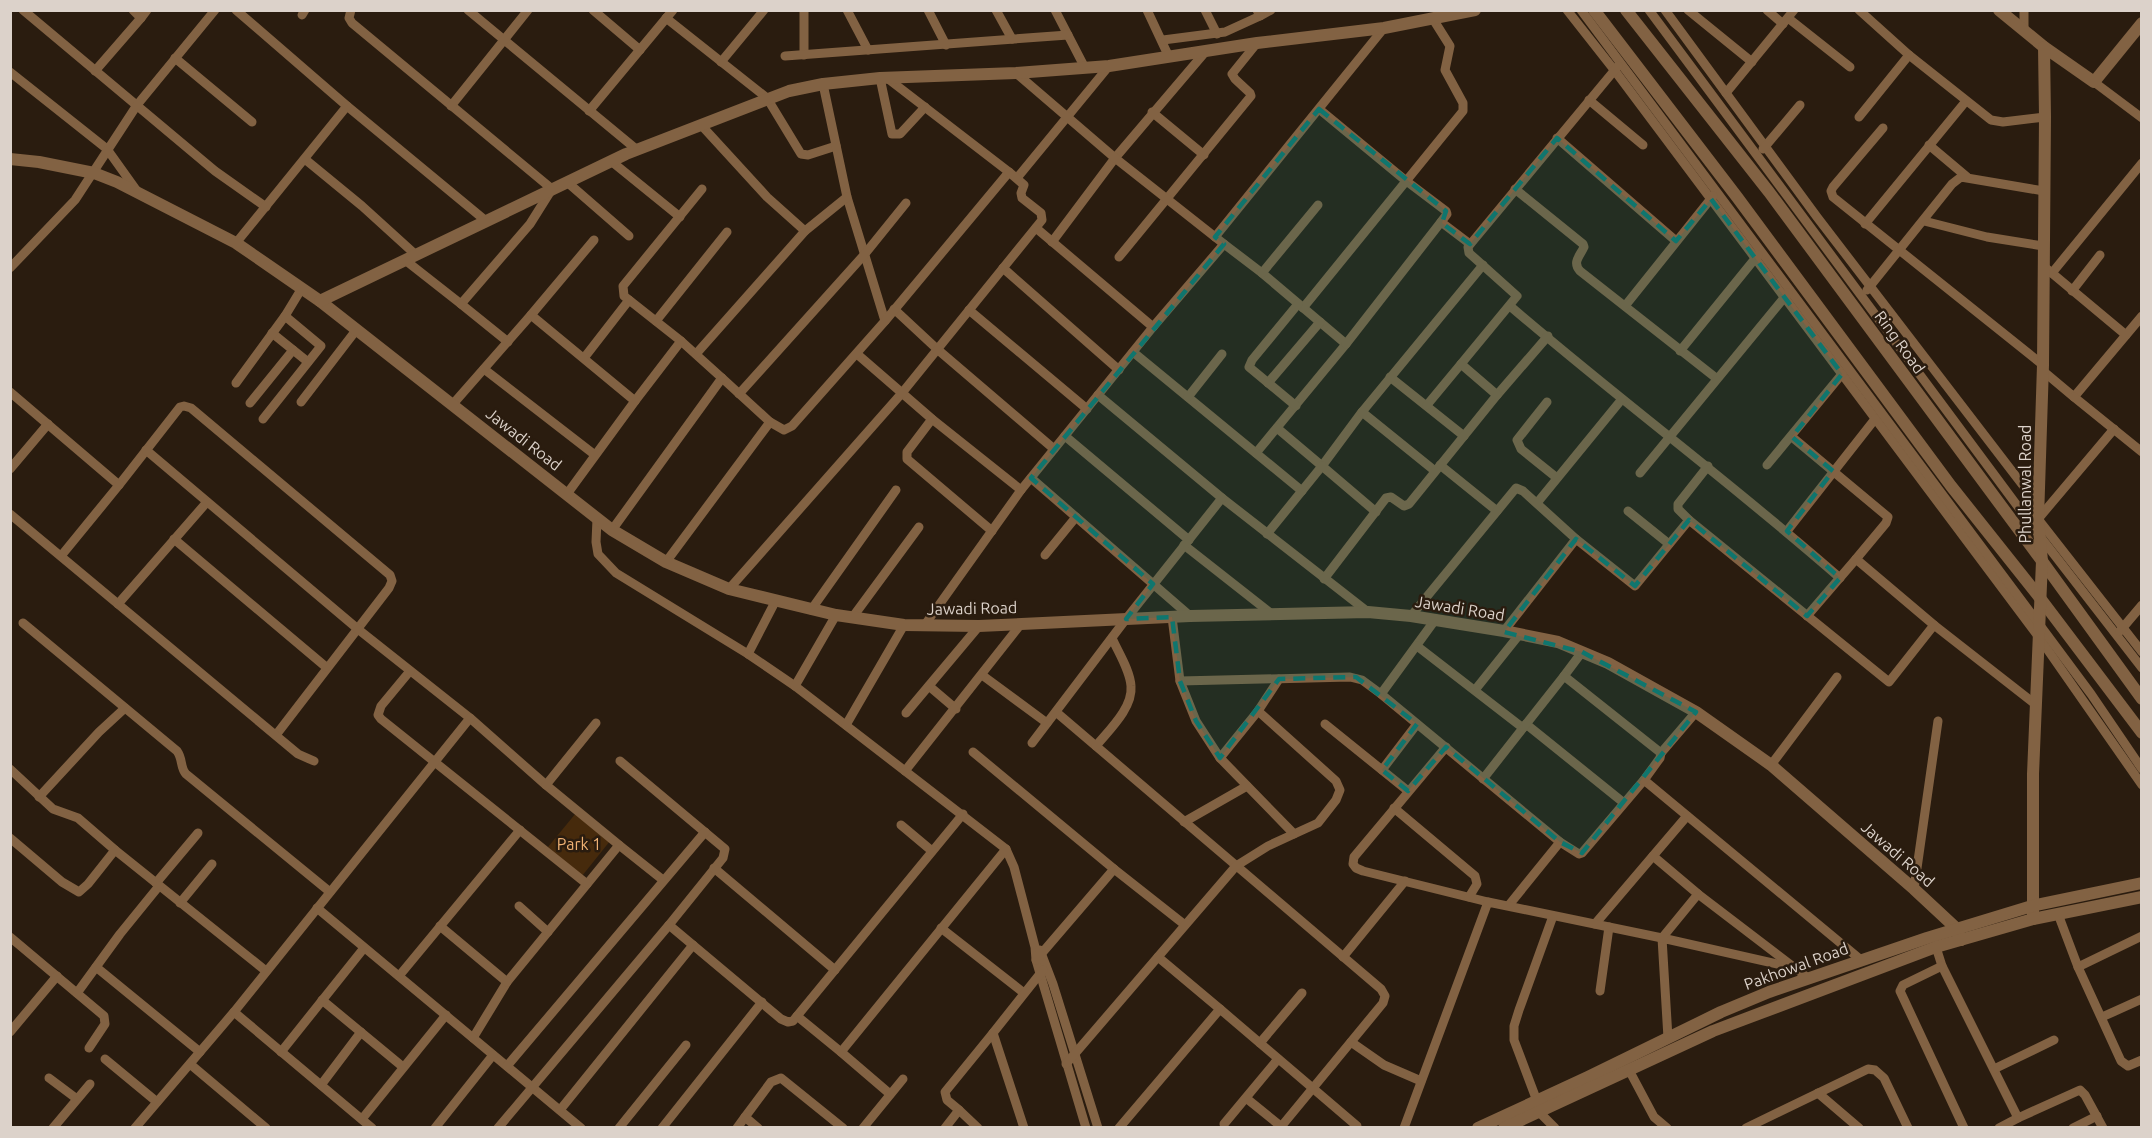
<svg xmlns="http://www.w3.org/2000/svg" width="2152" height="1138" font-family="Ubuntu,sans-serif">
  <style>
    .green { fill: #462a0c }
    .lines { fill: none; stroke-linecap: round; stroke-linejoin: round }
    .minor { stroke: #826243; stroke-width: 9 }
    .tertiary { stroke: #826243; stroke-width: 12 }
    .marked { fill: #0f766e; fill-opacity: 0.2; stroke: #0f766e; stroke-width: 4.5; stroke-dasharray: 12 8; stroke-linejoin: round }
    .labels { text-anchor: middle; dominant-baseline: central; stroke-width: 5; stroke-linejoin: round; paint-order: stroke }
    .street-label { font-size: 16px; fill: #dcd2ca; stroke: #2a1c0f }
    .park-label { font-size: 16px; fill: #efb173; stroke: #2a1c0f }
  </style>
  <rect width="100%" height="100%" fill="#2a1c0f"/>
  <path class="green" d="M576 813 610 841 582 876 548 847Z"/>
  <g class="lines">
    <g class="minor">
      <path d="M23 10 215 171 266 207"/>
      <path d="M133 10 141 18 147 10"/>
      <path d="M236 10 347 106 486 221"/>
      <path d="M351 10 349 18 352 23 552 189 530 224 461 304 405 260"/>
      <path d="M468 10 636 149"/>
      <path d="M593 10 640 50"/>
      <path d="M847 10 868 50"/>
      <path d="M928 10 946 45"/>
      <path d="M996 10 1012 39"/>
      <path d="M1055 10 1084 66"/>
      <path d="M1147 10 1169 57"/>
      <path d="M1205 10 1217 34"/>
      <path d="M1257 10 1260 16 1271 10"/>
      <path d="M1567 10 1615 71 2038 636 2142 785"/>
      <path d="M1581 10 2039 624 2091 694 2142 769"/>
      <path d="M1649 10 2039 535 2142 668"/>
      <path d="M1665 10 1817 217 2038 505"/>
      <path d="M1688 10 1752 62"/>
      <path d="M1767 10 1783 24"/>
      <path d="M1859 10 1909 55 1991 120 2003 122 2045 117"/>
      <path d="M302 15 305 10"/>
      <path d="M666 18 767 98 801 154 808 155 836 146"/>
      <path d="M1788 18 1850 67"/>
      <path d="M2024 31V10"/>
      <path d="M1163 40 1225 32 1260 16"/>
      <path d="M804 55V10"/>
      <path d="M785 56 1068 35"/>
      <path d="M175 58 252 122"/>
      <path d="M721 62 764 10"/>
      <path d="M95 71 141 18"/>
      <path d="M10 72 107 149 137 191"/>
      <path d="M880 78 892 134H900L925 107"/>
      <path d="M2094 82 2142 118"/>
      <path d="M823 84 847 197 885 321"/>
      <path d="M1726 93 1794 10"/>
      <path d="M1589 100 1643 145"/>
      <path d="M451 106 528 10"/>
      <path d="M1319 109 1405 180 1446 211 1447 214 1441 222"/>
      <path d="M589 111 673 10"/>
      <path d="M1152 112 1204 155"/>
      <path d="M1859 117 1909 55"/>
      <path d="M702 126 767 197 805 231"/>
      <path d="M1883 128 1833 187 1831 191 1833 197 2043 365"/>
      <path d="M1557 138 1676 241"/>
      <path d="M1929 145 1967 177"/>
      <path d="M1763 149 1800 105"/>
      <path d="M306 160 362 206 416 255"/>
      <path d="M611 161 680 217"/>
      <path d="M1017 178 1109 66"/>
      <path d="M567 182 629 236"/>
      <path d="M702 189 623 286 624 296 681 341 722 378"/>
      <path d="M1515 189 1583 244 1584 247C1580 256 1572 262 1580 271L1716 378"/>
      <path d="M1924 221 1987 237 2043 246"/>
      <path d="M1865 224 1966 101"/>
      <path d="M1036 228 1153 327"/>
      <path d="M1215 237 1384 28"/>
      <path d="M1052 242 1115 158 1206 51"/>
      <path d="M236 243 347 106"/>
      <path d="M1224 244 1262 273 1346 344 1256 453"/>
      <path d="M1119 257 1251 96 1250 93 1235 79 1232 74 1257 43"/>
      <path d="M10 268 75 200 137 105 215 10"/>
      <path d="M1003 268 1119 370"/>
      <path d="M2047 269 2126 335"/>
      <path d="M1262 273 1318 205"/>
      <path d="M2052 273 2142 163"/>
      <path d="M1867 290 1952 184 1961 177 2044 191"/>
      <path d="M2072 291 2100 255"/>
      <path d="M461 304 508 342"/>
      <path d="M1510 306C1618 399 1733 484 1840 578"/>
      <path d="M1625 306 1713 196"/>
      <path d="M1303 308 1463 111V103L1445 70 1450 46 1433 19"/>
      <path d="M894 309 937 349 1054 449"/>
      <path d="M969 310 1087 409"/>
      <path d="M656 321 727 232"/>
      <path d="M272 333 308 362"/>
      <path d="M1346 344 1441 222 1470 244"/>
      <path d="M1680 351 1758 255"/>
      <path d="M1133 352 1302 491"/>
      <path d="M696 354 805 231 847 197"/>
      <path d="M857 354 932 419 1021 490"/>
      <path d="M584 358 629 300"/>
      <path d="M484 369 595 455"/>
      <path d="M2043 371 2074 397 2142 316"/>
      <path d="M1390 377 1464 436"/>
      <path d="M236 383 285 316"/>
      <path d="M1268 383 1320 322"/>
      <path d="M10 392 119 485 180 407 184 406 191 408 390 575 392 581 389 588 276 735"/>
      <path d="M739 394 864 255 906 203"/>
      <path d="M1497 395 1548 336"/>
      <path d="M1188 397 1222 354"/>
      <path d="M2074 397 2142 452"/>
      <path d="M635 401 681 341"/>
      <path d="M301 402 357 329"/>
      <path d="M1547 402 1517 440 1521 449 1557 478"/>
      <path d="M250 403 293 350"/>
      <path d="M453 404 531 315"/>
      <path d="M1427 405 1461 364"/>
      <path d="M1296 406 1249 367 1252 360 1298 304"/>
      <path d="M263 419 321 346 285 316 302 288"/>
      <path d="M932 419 907 452V459L992 531"/>
      <path d="M1277 428 1322 466 1362 412"/>
      <path d="M2114 429 2038 519 2142 652"/>
      <path d="M1065 436 1189 540"/>
      <path d="M1792 437 1888 517 1886 523 1856 559"/>
      <path d="M146 450 359 630 470 718 546 785 619 845 507 982 473 1038"/>
      <path d="M1440 465 1497 511"/>
      <path d="M1767 465 1842 374"/>
      <path d="M10 469 48 424"/>
      <path d="M1435 471 1362 412 1483 265"/>
      <path d="M1640 473 1788 293"/>
      <path d="M1031 478 1190 616"/>
      <path d="M567 494 635 401 531 315 594 240"/>
      <path d="M1222 498 1368 612"/>
      <path d="M1537 503 1622 399"/>
      <path d="M1628 511 1669 544"/>
      <path d="M10 514 298 754 314 761"/>
      <path d="M597 519 596 542 598 554 616 573 748 654 795 686 1006 849 1014 867 1035 947 1036 960 1086 1128"/>
      <path d="M1689 520 1678 509V504L1708 466"/>
      <path d="M612 530 722 378 770 422"/>
      <path d="M1787 531 1875 419"/>
      <path d="M1267 534 1322 466 1376 512"/>
      <path d="M174 539 326 667"/>
      <path d="M1184 545 1273 615"/>
      <path d="M1045 555 1076 517"/>
      <path d="M61 556 119 485"/>
      <path d="M666 562 770 422 784 430 792 426 885 321 1009 172 887 78"/>
      <path d="M1324 579 1386 498 1391 497 1404 506 1409 504 1497 395 1461 364 1517 296 1469 253 1468 247 1618 66"/>
      <path d="M729 589 902 393 1042 220 1041 213 1022 198 1021 193 1024 185 1009 172"/>
      <path d="M118 604 207 502"/>
      <path d="M811 610 896 490"/>
      <path d="M1411 616 1516 488 1523 491 1576 539"/>
      <path d="M1807 616 1856 559 1934 625"/>
      <path d="M1172 617 1180 681 1350 677 1362 680 1381 694"/>
      <path d="M852 618 919 527"/>
      <path d="M1435 620 1381 694 1560 842 1579 854 1582 853 1644 780 1861 960"/>
      <path d="M23 623 177 751C183 759 180 768 186 774L330 892"/>
      <path d="M924 626 1021 490 1153 327 1224 244 1115 158 1016 73"/>
      <path d="M1504 631 1576 539 1635 586 1689 520 1889 682 1934 625 2035 704"/>
      <path d="M2120 631 2142 605"/>
      <path d="M1417 646 1523 728 1483 779"/>
      <path d="M748 654 775 602"/>
      <path d="M410 671 381 706 378 715 381 719 587 884"/>
      <path d="M982 675 1047 723"/>
      <path d="M1564 676 1582 652"/>
      <path d="M1180 681 1196 721 1220 758"/>
      <path d="M795 686 836 615"/>
      <path d="M929 686 956 709"/>
      <path d="M1475 690 1519 635"/>
      <path d="M1258 711 1336 781 1340 790 1336 800 1318 823 1294 834"/>
      <path d="M1056 712 1381 989 1385 996 1383 1003 1280 1128"/>
      <path d="M906 713 979 626"/>
      <path d="M1325 724 1408 791"/>
      <path d="M1526 724 1624 803"/>
      <path d="M846 725 904 625"/>
      <path d="M1523 728 1564 676 1661 753 1660 758 1644 780"/>
      <path d="M1032 743 1126 619 1222 498 1098 395"/>
      <path d="M1096 746C1109 730 1133 708 1131 686 1130 670 1118 652 1112 638"/>
      <path d="M1446 747 1354 857 1353 864 1356 868 1363 871 1488 902"/>
      <path d="M973 752 1114 869"/>
      <path d="M1661 753 1696 712"/>
      <path d="M620 761 725 849 723 858 669 925 781 1019 788 1022 793 1021 797 1016 963 814"/>
      <path d="M1771 765 1837 677"/>
      <path d="M10 769 53 809 78 818 115 850"/>
      <path d="M1382 770 1417 724"/>
      <path d="M905 771 1021 624"/>
      <path d="M546 785 596 723"/>
      <path d="M39 797 99 732 125 708"/>
      <path d="M1394 808 1475 876 1477 884 1469 897"/>
      <path d="M1184 822 1247 786"/>
      <path d="M901 825 932 851"/>
      <path d="M10 838 62 882 79 892 88 884 115 850 266 971"/>
      <path d="M619 845 663 880"/>
      <path d="M1653 856 1698 894"/>
      <path d="M714 868 835 970"/>
      <path d="M156 883 198 833"/>
      <path d="M1914 889 1938 721"/>
      <path d="M180 903 212 864"/>
      <path d="M1509 905 1560 842"/>
      <path d="M519 906 548 932"/>
      <path d="M317 908 581 1128"/>
      <path d="M2058 914 2078 967 2121 1061 2128 1066 2142 1060"/>
      <path d="M1553 916 1519 1010 1514 1026V1040L1537 1101 1538 1111 1555 1128"/>
      <path d="M1595 924 1687 816"/>
      <path d="M440 926 507 982"/>
      <path d="M941 928 1024 993"/>
      <path d="M10 937 104 1016 105 1024 89 1048"/>
      <path d="M1936 947 1942 966 2018 1118 1999 1128"/>
      <path d="M1040 950 1053 984 1098 1128"/>
      <path d="M1158 957 1220 1009"/>
      <path d="M1343 957 1405 881"/>
      <path d="M1036 960 1114 869 1185 925"/>
      <path d="M1942 966 1903 985 1900 991 1964 1128"/>
      <path d="M96 967 200 1052"/>
      <path d="M2078 967 2142 936"/>
      <path d="M399 976 520 830"/>
      <path d="M1600 991 1609 927"/>
      <path d="M77 993 120 934 159 886"/>
      <path d="M322 1000 403 1067"/>
      <path d="M797 1016 841 1052"/>
      <path d="M2102 1017 2142 999"/>
      <path d="M10 1032 57 976"/>
      <path d="M1668 1038 1662 938 1790 967"/>
      <path d="M1351 1042 1384 1065 1421 1081"/>
      <path d="M1260 1043 1302 993"/>
      <path d="M281 1052 364 948"/>
      <path d="M105 1059 157 1102"/>
      <path d="M190 1064 266 1128"/>
      <path d="M1066 1064 1236 866 1268 846 1294 834 1220 758 1258 711 1279 679"/>
      <path d="M507 1066 705 832"/>
      <path d="M1994 1069 2054 1040"/>
      <path d="M1629 1070 1654 1117 1667 1128"/>
      <path d="M49 1078 77 1099"/>
      <path d="M321 1085 361 1032"/>
      <path d="M1818 1093 1859 1128"/>
      <path d="M890 1094 841 1052 1006 849"/>
      <path d="M1246 1098 1283 1128"/>
      <path d="M560 1110 693 945"/>
      <path d="M959 1110 947 1100 945 1092 993 1033"/>
      <path d="M745 1117 771 1082 781 1078 843 1128"/>
      <path d="M2018 1118 2080 1090 2085 1095 2103 1128"/>
      <path d="M362 1119 446 1015"/>
      <path d="M1224 1124 1278 1059"/>
      <path d="M53 1128 90 1084"/>
      <path d="M135 1128 234 1012"/>
      <path d="M372 1128 234 1012 470 718"/>
      <path d="M435 1128 493 1055"/>
      <path d="M498 1128 669 925"/>
      <path d="M619 1128 686 1045"/>
      <path d="M662 1128 762 1002"/>
      <path d="M737 1128 745 1117 758 1128"/>
      <path d="M863 1128 903 1079"/>
      <path d="M945 1128 959 1110 978 1128"/>
      <path d="M1024 1128 993 1033 1043 970"/>
      <path d="M1119 1128 1220 1009 1357 1126"/>
      <path d="M1404 1128 1488 902 1662 938 1698 894 1808 978"/>
      <path d="M1746 1128 1868 1069 1875 1070 1884 1078 1908 1128"/>
      <path d="M2073 1128 2097 1116"/>
    </g>
    <g class="tertiary">
      <path d="M1594 10 1737 197 1951 486 2040 598 2142 733"/>
      <path d="M1626 10 1769 192 2042 561 2142 699"/>
      <path d="M1999 10 2044 47 2094 82 2142 23"/>
      <path d="M10 159 39 162 94 173 117 182 236 243 320 301 612 530 666 562 729 589 836 615 904 625 979 626 1190 616 1368 612 1411 616 1504 631 1558 642 1608 663 1696 712 1771 765 1914 889 1957 929 1961 940"/>
      <path d="M320 301 626 154 789 91 823 84 880 78 1016 73 1109 66 1257 43 1384 28 1475 10"/>
      <path d="M2033 919V774L2042 561 2038 519 2043 365 2045 117 2044 47"/>
      <path d="M1478 1128 1588 1077 1721 1012 1769 992 1927 938 2032 906 2142 883"/>
      <path d="M1504 1128 1713 1031 1936 947 2033 919 2142 897"/>
    </g>
  </g>
  <path class="marked" d="M1319 109 1446 211 1442 223 1470 244 1557 138 1676 241 1711 199 1842 374 1792 437 1833 471 1787 531 1840 578 1807 616 1689 520 1635 586 1576 539 1504 632 1582 652 1696 712 1582 853 1560 842 1446 747 1408 791 1382 770 1417 724 1356 677 1279 679 1220 758 1196 721 1180 681 1172 617 1126 619 1153 584 1031 478 1224 244 1215 237Z"/>
  <g class="labels">
    <g class="street-label">
      <text transform="translate(1900 342) rotate(54)">Ring Road</text>
      <text transform="translate(524 439) rotate(38)">Jawadi Road</text>
      <text transform="translate(2025 484) rotate(-90)">Phullanwal Road</text>
      <text transform="translate(972 608) rotate(-1)">Jawadi Road</text>
      <text transform="translate(1460 608) rotate(9)">Jawadi Road</text>
      <text transform="translate(1898 854) rotate(41)">Jawadi Road</text>
      <text transform="translate(1796 966) rotate(-20)">Pakhowal Road</text>
    </g>
    <g class="park-label">
      <text x="579" y="844">Park 1</text>
    </g>
  </g>
  <rect width="2152" height="1138" fill="none" stroke="#dcd2ca" stroke-width="24"/>
</svg>
